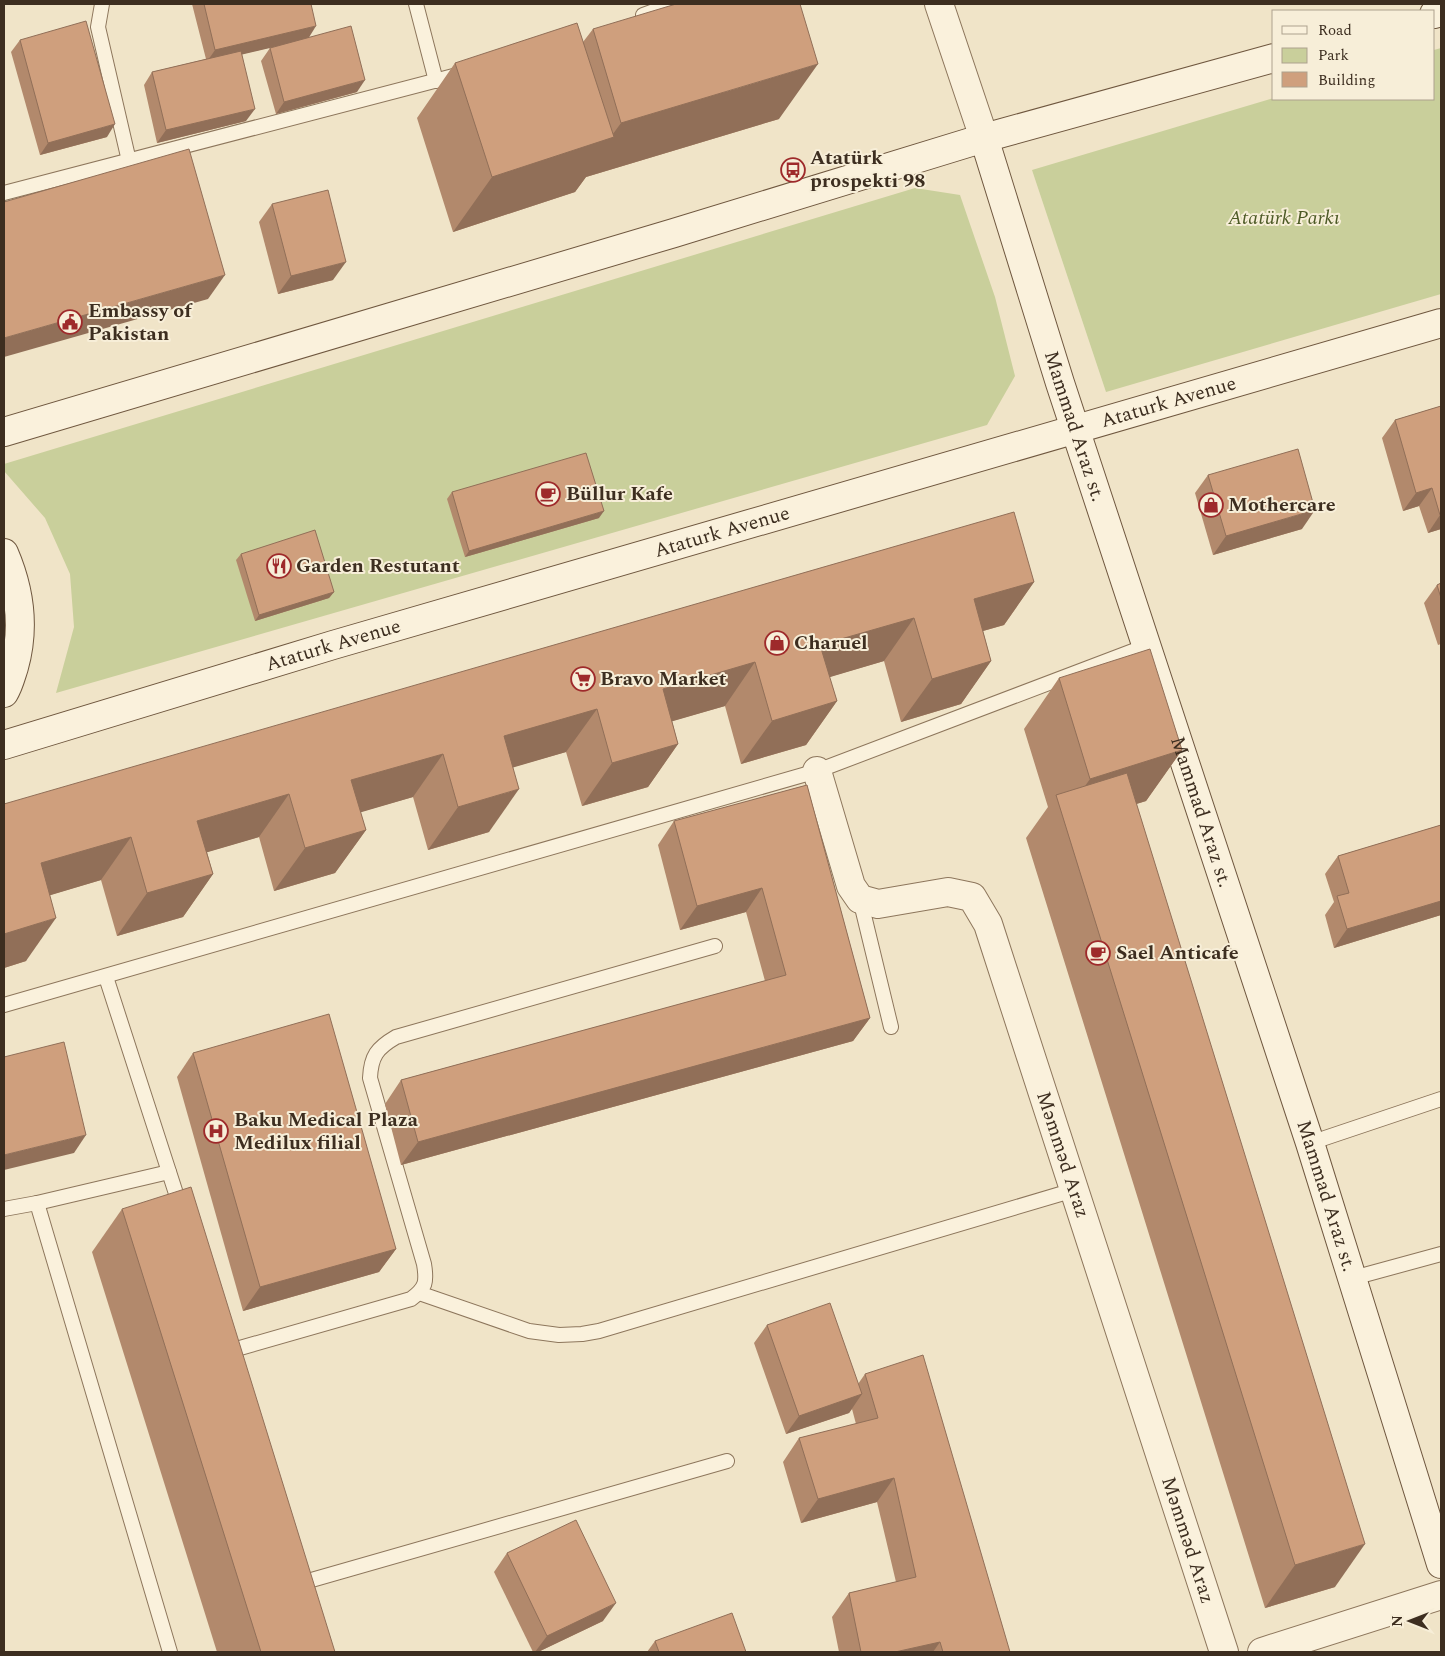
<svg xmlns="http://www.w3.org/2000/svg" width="1445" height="1656" font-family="Spectral,serif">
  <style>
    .green { fill: #c9cf9b }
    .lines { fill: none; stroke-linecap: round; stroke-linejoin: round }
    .service-casing { stroke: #8d765c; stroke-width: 16 }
    .minor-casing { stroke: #8d765c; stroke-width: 30 }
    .secondary-casing { stroke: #6f573f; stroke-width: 30 }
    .service { stroke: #faf1dc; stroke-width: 14 }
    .minor { stroke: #faf1dc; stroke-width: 28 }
    .secondary { stroke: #faf1dc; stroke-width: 28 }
    .wall { fill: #b2896c }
    .shaded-wall { fill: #916f58 }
    .building { fill: #cf9f7d; stroke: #916f58 }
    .labels { text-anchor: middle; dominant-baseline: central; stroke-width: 4; stroke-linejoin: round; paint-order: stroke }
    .poi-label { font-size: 20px; font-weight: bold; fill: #3d2e20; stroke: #f7eed8; text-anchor: start }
    .park-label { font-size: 20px; font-style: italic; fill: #4d5a26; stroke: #f7eed8 }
    .street-label { font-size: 20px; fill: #3d2e20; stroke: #f7eed8 }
  </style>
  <rect width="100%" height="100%" fill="#f0e4c8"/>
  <g class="green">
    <path d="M1441 48V294L1106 392 1032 170 1274 98 1434 99V50Z"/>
    <path d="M915 188 960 195 995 297 1015 376 987 425 56 693 74 627 70 574 45 518 4 471V464Z"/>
  </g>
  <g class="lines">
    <g class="service-casing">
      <g id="service">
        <path d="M102 4 98 27 129 161"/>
        <path d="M416 4 436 81"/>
        <path d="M643 15 673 4"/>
        <path d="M4 193 461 74"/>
        <path d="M860 899 891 1027"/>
        <path d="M106 977 181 1209"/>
        <path d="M4 1005 817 771 1146 646"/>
        <path d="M1310 1143 1441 1099"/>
        <path d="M37 1203 170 1652"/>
        <path d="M4 1209 37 1203 169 1172"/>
        <path d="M1353 1278 1441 1254"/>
        <path d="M419 1293 529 1331 559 1335 582 1334 599 1331 1074 1190"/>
        <path d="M226 1352 411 1299C426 1288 427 1282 424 1264L370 1078C371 1056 377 1048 396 1037L715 946"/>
        <path d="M301 1583 727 1461"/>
      </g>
    </g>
    <g class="minor-casing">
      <g id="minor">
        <path d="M939 4 984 138"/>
        <path id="s1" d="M817 771 851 886 860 899 878 904 948 892 972 897 988 924 1224 1652"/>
        <path d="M1262 1652 1441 1595"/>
      </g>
    </g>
    <g class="secondary-casing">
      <g id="secondary">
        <path d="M1434 14 1441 12"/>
        <path id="s2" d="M984 138 1060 383 1310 1143 1441 1564"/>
        <path d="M4 432 674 233 984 138 1274 58"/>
        <path d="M4 553C20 590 25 628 14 667 11 676 9 685 4 693"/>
        <path id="s3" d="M4 745 333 645 1441 323"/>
      </g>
    </g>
    <use href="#service" class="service"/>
    <use href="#minor" class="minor"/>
    <use href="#secondary" class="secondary"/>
  </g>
  <g class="wall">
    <path d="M192 4H311L308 38 357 92 276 114 261 61 270 48 285 44 242 54 246 121 157 143 144 85 152 72 206 59Z"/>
    <path d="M593 29 779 119 586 177 575 192 453 232 417 118 455 63 583 42Z"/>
    <path d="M20 40 107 137 40 155 11 52Z"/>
    <path d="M272 204 333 280 278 294 259 222Z"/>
    <path d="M1441 406V529L1428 533 1419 506 1403 511 1382 438 1395 420Z"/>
    <path d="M1208 475 1302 529 1213 555 1195 493Z"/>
    <path d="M452 492 599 518 465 557 447 499Z"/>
    <path d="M241 554 334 592 329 598 255 621 236 560Z"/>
    <path d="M1034 582 1004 625 983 631 991 661 961 704 901 722 884 661 829 677 837 701 806 745 741 764 725 706 672 721 678 744 648 787 582 806 566 752 513 767 489 832 428 850 413 797 360 812 366 830 335 873 274 891 259 837 207 852 213 874 183 917 117 936 101 880 50 895 26 961 4 968V804Z"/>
    <path d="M1441 583V644L1438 645 1424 603 1437 585Z"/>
    <path d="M1059 678 1182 750 1146 801 1136 804 1335 1587 1265 1608 1026 838 1048 807 1024 729Z"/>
    <path d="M807 785 870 1018 853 1041 401 1165 385 1104 401 1080 765 981 746 912 680 930 658 845 674 821Z"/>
    <path d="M1441 825V915L1334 948 1325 915 1334 902 1325 874 1338 856Z"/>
    <path d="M193 1053 396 1249 379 1272 243 1311 177 1077Z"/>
    <path d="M122 1209 335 1652H217L92 1252Z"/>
    <path d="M767 1325 858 1384 865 1374 1010 1652H839L832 1617 849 1593 896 1582 877 1502 801 1523 783 1462 799 1438 856 1424 852 1409 849 1413 786 1434 754 1343Z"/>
    <path d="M507 1553 603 1621 538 1652H533L494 1572Z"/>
    <path d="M655 1641 746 1652H647Z"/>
  </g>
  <g class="shaded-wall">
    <path d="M316 26 308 39 206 63 215 50Z"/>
    <path d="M818 64 779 119 586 177 575 192 453 232 492 177 610 138 621 123Z"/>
    <path d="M365 80 357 92 276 114 284 102Z"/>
    <path d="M255 109 246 121 157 143 166 130Z"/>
    <path d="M115 124 107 137 40 155 48 143Z"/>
    <path d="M346 262 333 280 278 294 291 276Z"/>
    <path d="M225 275 208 299 4 357V338Z"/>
    <path d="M1432 488 1419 506 1403 511 1416 493Z"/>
    <path d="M1315 510 1302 529 1213 555 1226 536Z"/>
    <path d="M604 511 599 518 465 557 469 551Z"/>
    <path d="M1441 514V529L1428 533 1440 515Z"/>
    <path d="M1034 582 1004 625 944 642 974 599Z"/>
    <path d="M334 592 329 598 255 621 259 615Z"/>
    <path d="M914 618 884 661 790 689 820 645Z"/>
    <path d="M991 661 961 704 901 722 932 679Z"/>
    <path d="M755 662 725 706 632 733 663 689Z"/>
    <path d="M837 701 806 745 741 764 772 721Z"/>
    <path d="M597 709 566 752 474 779 504 736Z"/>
    <path d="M678 744 648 787 582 806 612 763Z"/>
    <path d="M1182 750 1146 801 1066 826 1063 817 1090 779Z"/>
    <path d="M443 754 413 797 321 824 351 780Z"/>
    <path d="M519 789 489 832 428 850 458 807Z"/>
    <path d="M289 794 259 837 167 864 197 821Z"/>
    <path d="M366 830 335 873 274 891 305 848Z"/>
    <path d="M131 837 101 880 11 907 41 863Z"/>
    <path d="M213 874 183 917 117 936 147 893Z"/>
    <path d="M762 888 746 912 680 930 697 906Z"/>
    <path d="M1441 901V915L1334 948 1347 929Z"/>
    <path d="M56 918 26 961 4 968V934Z"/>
    <path d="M870 1018 853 1041 401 1165 418 1142Z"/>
    <path d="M86 1135 74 1153 4 1170V1155Z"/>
    <path d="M396 1249 379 1272 243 1311 260 1287Z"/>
    <path d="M862 1394 849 1413 786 1434 799 1416Z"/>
    <path d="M894 1478 877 1502 801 1523 818 1499Z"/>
    <path d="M1365 1544 1335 1587 1265 1608 1295 1565Z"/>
    <path d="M616 1603 603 1621 538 1652H535L547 1636Z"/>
    <path d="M940 1642 933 1652H895Z"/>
  </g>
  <g class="building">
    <path d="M204 4H311L316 26 215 50Z"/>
    <path d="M676 4H800L818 64 621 123 593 29Z"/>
    <path d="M86 21 115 124 48 143 20 40Z"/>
    <path d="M577 23 614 137 492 177 455 63Z"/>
    <path d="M351 26 365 80 284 102 270 48Z"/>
    <path d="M241 51 255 109 166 130 152 72Z"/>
    <path d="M189 149 225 275 4 338V202Z"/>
    <path d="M328 190 346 262 291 276 272 204Z"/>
    <path d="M1441 406V514L1440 515 1432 488 1416 493 1395 420Z"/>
    <path d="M1298 449 1315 510 1226 536 1208 475Z"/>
    <path d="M586 453 604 511 469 551 452 492Z"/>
    <path d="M1014 512 1034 582 974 599 991 661 932 679 914 618 820 645 837 701 772 721 755 662 663 689 678 744 612 763 597 709 504 736 519 789 458 807 443 754 351 780 366 830 305 848 289 794 197 821 213 874 147 893 131 837 41 863 56 918 4 934V804Z"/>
    <path d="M315 530 334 592 259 615 241 554Z"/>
    <path d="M1441 583V598L1437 585Z"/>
    <path d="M1150 649 1182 750 1090 779 1059 678Z"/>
    <path d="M1127 773 1365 1544 1295 1565 1056 795Z"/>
    <path d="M807 785 870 1018 418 1142 401 1080 786 975 762 888 697 906 674 821Z"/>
    <path d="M1441 825V901L1347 929 1337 896 1349 893 1338 856Z"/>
    <path d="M329 1014 396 1249 260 1287 193 1053Z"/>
    <path d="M64 1042 86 1135 4 1155V1057Z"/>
    <path d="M191 1187 335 1652H261L122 1209Z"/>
    <path d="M830 1303 862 1394 799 1416 767 1325Z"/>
    <path d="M923 1355 1010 1652H943L940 1642 895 1652H861L849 1593 916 1577 894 1478 818 1499 799 1438 878 1418 865 1374Z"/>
    <path d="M576 1520 616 1603 547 1636 507 1553Z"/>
    <path d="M732 1613 746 1652H659L655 1641Z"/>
  </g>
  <defs>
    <g id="bus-ring" transform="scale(1.25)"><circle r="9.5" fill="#f7eed8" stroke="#9e2a2b" stroke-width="1.5"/><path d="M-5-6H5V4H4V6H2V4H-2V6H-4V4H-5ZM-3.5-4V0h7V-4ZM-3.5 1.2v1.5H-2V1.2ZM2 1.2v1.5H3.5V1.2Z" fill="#9e2a2b"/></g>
    <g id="civic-ring" transform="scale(1.25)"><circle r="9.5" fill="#f7eed8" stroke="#9e2a2b" stroke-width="1.5"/><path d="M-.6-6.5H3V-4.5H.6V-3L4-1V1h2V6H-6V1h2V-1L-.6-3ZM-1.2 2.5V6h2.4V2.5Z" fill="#9e2a2b"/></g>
    <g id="cafe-ring" transform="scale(1.25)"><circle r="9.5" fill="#f7eed8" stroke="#9e2a2b" stroke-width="1.5"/><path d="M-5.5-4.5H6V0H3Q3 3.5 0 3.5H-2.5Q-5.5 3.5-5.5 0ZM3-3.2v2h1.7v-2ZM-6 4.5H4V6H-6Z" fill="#9e2a2b"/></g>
    <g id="shop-ring" transform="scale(1.25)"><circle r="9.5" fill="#f7eed8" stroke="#9e2a2b" stroke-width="1.5"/><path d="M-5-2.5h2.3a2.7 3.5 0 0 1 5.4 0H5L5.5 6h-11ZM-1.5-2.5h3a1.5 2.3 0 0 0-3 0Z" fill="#9e2a2b"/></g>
    <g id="restaurant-ring" transform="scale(1.25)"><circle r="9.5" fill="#f7eed8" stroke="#9e2a2b" stroke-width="1.5"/><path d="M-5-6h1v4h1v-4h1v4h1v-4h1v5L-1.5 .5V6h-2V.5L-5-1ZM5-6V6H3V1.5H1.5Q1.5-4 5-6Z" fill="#9e2a2b"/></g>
    <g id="supermarket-ring" transform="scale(1.25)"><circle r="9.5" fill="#f7eed8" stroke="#9e2a2b" stroke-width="1.5"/><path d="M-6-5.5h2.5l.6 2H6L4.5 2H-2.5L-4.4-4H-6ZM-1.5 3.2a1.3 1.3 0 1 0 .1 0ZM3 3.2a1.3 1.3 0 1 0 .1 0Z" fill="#9e2a2b"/></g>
    <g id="hospital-ring" transform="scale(1.25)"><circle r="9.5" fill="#f7eed8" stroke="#9e2a2b" stroke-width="1.5"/><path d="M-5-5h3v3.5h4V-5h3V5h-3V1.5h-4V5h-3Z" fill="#9e2a2b"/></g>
  </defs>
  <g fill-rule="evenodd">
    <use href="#bus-ring" x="793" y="170"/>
    <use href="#civic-ring" x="70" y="322"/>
    <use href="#cafe-ring" x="548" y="494"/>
    <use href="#shop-ring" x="1211" y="505"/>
    <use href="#restaurant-ring" x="279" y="566"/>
    <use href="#shop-ring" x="777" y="643"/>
    <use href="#supermarket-ring" x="583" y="679"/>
    <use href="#cafe-ring" x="1098" y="953"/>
    <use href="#hospital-ring" x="216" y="1131"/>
  </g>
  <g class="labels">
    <g class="poi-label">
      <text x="810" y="158">Atatürk<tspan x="810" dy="23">prospekti 98</tspan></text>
      <text x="88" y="311">Embassy of<tspan x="88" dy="23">Pakistan</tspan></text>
      <text x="566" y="494">Büllur Kafe</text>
      <text x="1228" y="505">Mothercare</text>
      <text x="296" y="566">Garden Restutant</text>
      <text x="794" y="643">Charuel</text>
      <text x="600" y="679">Bravo Market</text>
      <text x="1116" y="953">Sael Anticafe</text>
      <text x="234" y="1120">Baku Medical Plaza<tspan x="234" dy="23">Medilux filial</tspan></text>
    </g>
    <g class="park-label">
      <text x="1284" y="218">Atatürk Parkı</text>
    </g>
    <g class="street-label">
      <text stroke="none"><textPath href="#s3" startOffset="1214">Ataturk Avenue</textPath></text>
      <text stroke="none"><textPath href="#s2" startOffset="302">Mammad Araz st.</textPath></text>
      <text stroke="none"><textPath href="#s3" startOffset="749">Ataturk Avenue</textPath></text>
      <text stroke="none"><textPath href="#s3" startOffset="344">Ataturk Avenue</textPath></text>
      <text stroke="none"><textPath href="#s2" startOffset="708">Mammad Araz st.</textPath></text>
      <text stroke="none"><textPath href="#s1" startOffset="524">Məmməd Araz</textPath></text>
      <text stroke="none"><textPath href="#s2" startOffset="1112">Mammad Araz st.</textPath></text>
      <text stroke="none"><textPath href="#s1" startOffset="929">Məmməd Araz</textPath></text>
    </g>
  </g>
  <rect width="1445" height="1656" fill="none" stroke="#3d2e20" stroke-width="10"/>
  <rect x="1272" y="10" width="162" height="90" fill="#f7eed8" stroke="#ada18e"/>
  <rect x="1282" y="26" width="25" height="8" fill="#faf1dc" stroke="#ada18e"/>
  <text x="1318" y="35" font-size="15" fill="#3d2e20">Road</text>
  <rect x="1282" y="48" width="25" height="15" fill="#c9cf9b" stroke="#ada18e"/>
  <text x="1318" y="60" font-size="15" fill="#3d2e20">Park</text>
  <rect x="1282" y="72" width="25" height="15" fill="#cf9f7d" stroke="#ada18e"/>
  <text x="1318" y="85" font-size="15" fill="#3d2e20">Building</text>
  <g transform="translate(1410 1621) rotate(270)" stroke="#f7eed8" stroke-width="4" paint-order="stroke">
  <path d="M0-4L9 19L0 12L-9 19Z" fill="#3d2e20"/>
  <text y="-8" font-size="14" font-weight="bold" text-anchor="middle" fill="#3d2e20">N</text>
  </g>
</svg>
